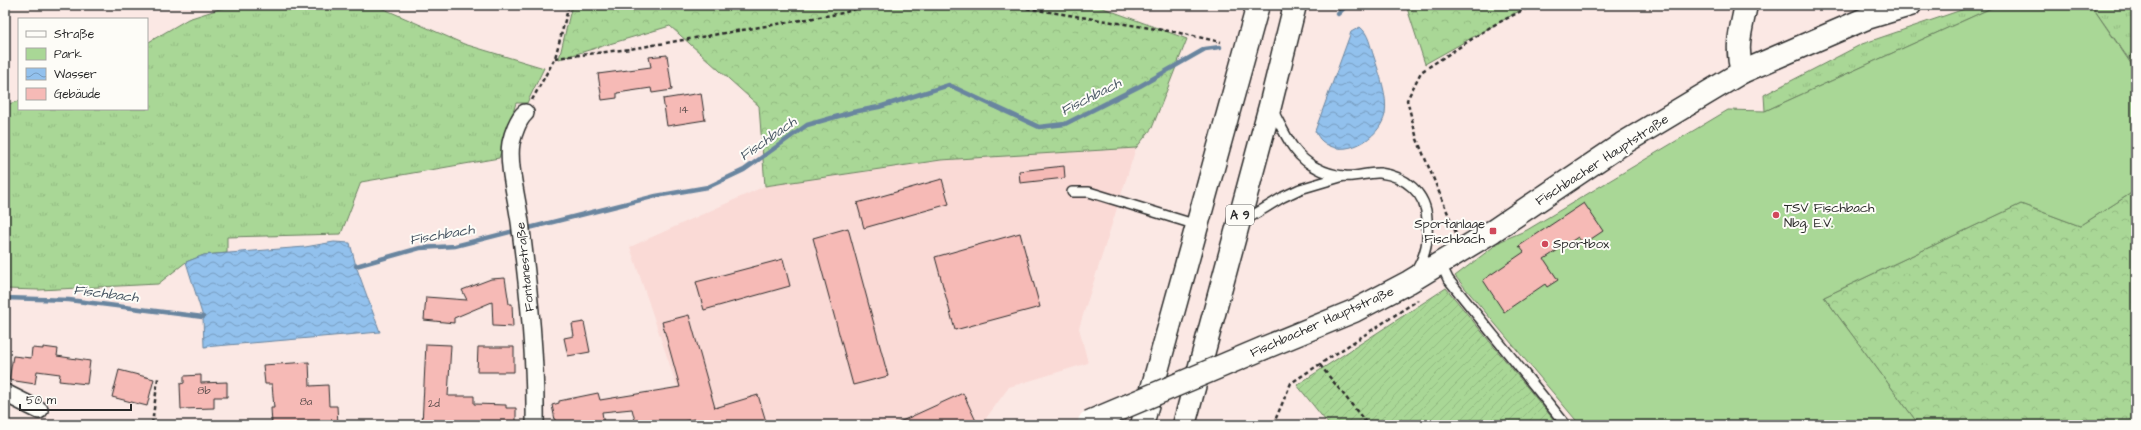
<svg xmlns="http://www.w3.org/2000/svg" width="2141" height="430" font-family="'Architects Daughter',sans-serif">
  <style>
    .built { fill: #fadad6 }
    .grass { fill: url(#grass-tufts); stroke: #6a8160 }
    .forest { fill: url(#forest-crowns); stroke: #6a8160 }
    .park { fill: #a9d796; stroke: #6a8160 }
    .garden { fill: url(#garden-furrows); stroke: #6a8160 }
    .water { fill: url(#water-waves); stroke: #69859f }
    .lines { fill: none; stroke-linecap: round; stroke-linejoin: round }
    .stream { stroke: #69859f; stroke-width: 4.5 }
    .building { fill: #f6bab6; stroke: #2b2b2b }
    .lane-casing { stroke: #2b2b2b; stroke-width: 12 }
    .street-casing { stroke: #2b2b2b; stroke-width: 20 }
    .secondary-casing { stroke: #2b2b2b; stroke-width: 25 }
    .highway-casing { stroke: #2b2b2b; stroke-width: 25 }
    .path { stroke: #2b2b2b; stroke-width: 2.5; stroke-dasharray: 4 3; stroke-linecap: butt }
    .lane { stroke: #fdfcf7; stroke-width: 9 }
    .street { stroke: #fdfcf7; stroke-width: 17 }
    .secondary { stroke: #fdfcf7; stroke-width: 22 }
    .highway { stroke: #fdfcf7; stroke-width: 22 }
    .secondary-bridge-casing { stroke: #2b2b2b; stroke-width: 25; stroke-linecap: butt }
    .secondary-bridge { stroke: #fdfcf7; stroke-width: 22 }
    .poi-dot { fill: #d1495b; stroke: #fdfcf7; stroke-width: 1.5 }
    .labels { text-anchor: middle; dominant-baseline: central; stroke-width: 4; stroke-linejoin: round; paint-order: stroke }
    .number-label { font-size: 11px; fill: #5e4f4e }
    .shield { fill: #fdfcf7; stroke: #6a6a68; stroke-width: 1 }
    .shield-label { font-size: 12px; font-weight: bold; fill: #2b2b2b }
    .street-label { font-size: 13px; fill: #2b2b2b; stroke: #fdfcf7 }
    .poi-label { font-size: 13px; fill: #2b2b2b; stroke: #fdfcf7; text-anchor: start }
    .water-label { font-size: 14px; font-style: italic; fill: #4a5865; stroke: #fdfcf7 }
  </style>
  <defs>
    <pattern id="grass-tufts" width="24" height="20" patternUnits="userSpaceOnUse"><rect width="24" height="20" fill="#a9d796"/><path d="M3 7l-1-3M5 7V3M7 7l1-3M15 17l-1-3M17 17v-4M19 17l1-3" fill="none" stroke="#92b981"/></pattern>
    <pattern id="forest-crowns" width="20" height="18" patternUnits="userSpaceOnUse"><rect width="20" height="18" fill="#a9d796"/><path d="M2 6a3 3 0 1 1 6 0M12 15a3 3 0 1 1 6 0" fill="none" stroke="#92b981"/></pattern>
    <pattern id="garden-furrows" width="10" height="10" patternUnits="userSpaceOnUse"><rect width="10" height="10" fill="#a9d796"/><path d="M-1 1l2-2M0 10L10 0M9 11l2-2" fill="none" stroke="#92b981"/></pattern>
    <pattern id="water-waves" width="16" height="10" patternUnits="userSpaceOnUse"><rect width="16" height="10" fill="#92c1ed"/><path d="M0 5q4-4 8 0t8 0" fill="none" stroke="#779dc0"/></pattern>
  </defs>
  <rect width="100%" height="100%" fill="#fbe8e4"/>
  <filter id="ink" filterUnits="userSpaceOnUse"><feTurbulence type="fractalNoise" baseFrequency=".025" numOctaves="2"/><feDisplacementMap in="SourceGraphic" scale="8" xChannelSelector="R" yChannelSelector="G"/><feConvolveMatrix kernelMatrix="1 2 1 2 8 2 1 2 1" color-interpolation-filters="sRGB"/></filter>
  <g filter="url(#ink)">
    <path class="built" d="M1136 148 1079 328 1088 363 1009 387 981 425H690L630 247 765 186 941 160Z"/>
    <g class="grass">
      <path d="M232 5H375L464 44 544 68 527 103H516L499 158 361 182 341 234 227 237V253L204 255 186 262 158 284 39 290 5 289V105L19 101V109H147V43L188 19Z"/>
      <path d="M1976 5H1998L1765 111 1764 95 1862 44Z"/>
      <path d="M2091 5H2136V53L2128 58Z"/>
    </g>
    <g class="forest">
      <path d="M572 5H1095L1187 39 1152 128 1136 148 941 160 765 186 759 106 670 26 559 59Z"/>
      <path d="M1406 5H1530L1425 64Z"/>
      <path d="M2136 53V71L2128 58Z"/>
      <path d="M2136 190V425H1919L1824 297 2021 204 2080 226Z"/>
    </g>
    <path class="park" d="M1998 5H2091L2136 71V190L2080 226 2021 204 1824 297 1919 425H1580L1455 276 1501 241 1527 230 1728 110 1765 111Z"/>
    <path class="garden" d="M1446 288 1558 425H1329L1297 385Z"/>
    <g class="water">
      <path d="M1360 27C1369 34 1370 46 1374 57 1379 73 1388 96 1385 114 1380 139 1343 160 1322 141 1319 139 1317 134 1315 131L1351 32Z"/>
      <path d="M334 242 350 243 356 266 380 332 204 347 203 317 186 262 204 255 305 247Z"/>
    </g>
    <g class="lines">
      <g class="stream">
        <path d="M1338 14 1347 5"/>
        <path d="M525 229 656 196 708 187 744 170 807 125 853 112 879 107 949 85 1039 127 1065 124 1140 86 1205 49 1220 47"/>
        <path d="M356 266 420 248 455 246 518 230"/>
        <path d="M5 298 69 300 203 317"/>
      </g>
    </g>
    <g class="building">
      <path d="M667 55 672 90 652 93 651 88 617 93V98L602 100 598 74 651 67 649 57Z"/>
      <path d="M701 93 705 120 667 126 663 99Z"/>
      <path d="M1064 166 1065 178 1020 183 1019 171Z"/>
      <path d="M942 179 949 204 864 228 857 203Z"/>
      <path d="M1584 203 1603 231 1588 241 1586 238 1581 241 1578 237 1544 259 1558 280 1547 287 1545 284 1504 312 1483 280 1524 252 1519 246Z"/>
      <path d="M848 228 888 376 853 385 813 238Z"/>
      <path d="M1020 233 1040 307 955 330 935 257Z"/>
      <path d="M783 259 790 286 704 310 696 282Z"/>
      <path d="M505 278 509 304H512L513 327 493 326 492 302 454 318V323L424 320 426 297 467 300 462 290 491 279Z"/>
      <path d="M689 315 715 408 758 395 767 425H695L694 419 670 425H636L632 409 602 412 604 425H556L552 405 559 403V401L598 393 600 400 680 387 662 322Z"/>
      <path d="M584 322 590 352 568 356 564 338 574 336 572 324Z"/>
      <path d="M426 344 451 345 448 396H474V404L506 405V408H516V425H422Z"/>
      <path d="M43 347 58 349 57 356 90 361 87 384 59 381 60 374 37 371 35 384 9 380 13 356 31 358 32 348 43 349Z"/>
      <path d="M478 347H514V372H477Z"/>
      <path d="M309 362 310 386 328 385 329 406H337L338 425H272L271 408H274L272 384H265L263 365Z"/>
      <path d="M119 370 154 379 147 406 112 397Z"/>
      <path d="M201 375V383L227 382V397H214V408L181 409 180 384 184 383V376Z"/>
      <path d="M963 393 976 421 968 425H893Z"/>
    </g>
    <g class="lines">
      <g class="lane-casing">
        <g id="lane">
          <path d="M1272 109C1284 131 1293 157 1317 168 1324 172 1335 175 1343 176 1355 178 1368 172 1380 173 1405 176 1426 193 1427 219 1428 242 1427 252 1416 271"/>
          <path d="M1072 192H1089L1197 225"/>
          <path d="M1242 222 1283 197 1300 189 1344 176"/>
          <path d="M1441 264 1448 279 1566 425"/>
        </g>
      </g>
      <g class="street-casing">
        <g id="street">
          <path d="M525 113C518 119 513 134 511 143 507 166 519 206 521 230 529 295 536 360 535 425"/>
          <path d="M5 393 39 410"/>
        </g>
      </g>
      <g class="secondary-casing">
        <g id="secondary">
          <path d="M1742 72C1735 46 1741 30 1746 5"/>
          <path d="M1264 348 1354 311 1409 282 1493 231 1622 144 1742 72 1867 18 1910 5"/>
        </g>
      </g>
      <g class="highway-casing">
        <g id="highway">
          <path d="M1142 425 1258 5"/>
          <path d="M1184 425 1270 106 1295 5"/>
        </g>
      </g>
      <g class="path">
        <path d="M1006 5 1175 32 1221 42"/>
        <path d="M1338 10 1341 5"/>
        <path d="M555 58 630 49 843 13 868 5"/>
        <path d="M532 100 555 58 569 5"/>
        <path d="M1456 233 1417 139 1407 100 1421 72 1492 26 1533 5"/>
        <path d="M1320 365 1368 425"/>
        <path d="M152 424 158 378"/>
        <path d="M1273 425 1291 383 1418 300"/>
      </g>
      <use href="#lane" class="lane"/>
      <use href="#street" class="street"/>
      <use href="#secondary" class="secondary"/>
      <use href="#highway" class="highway"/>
      <g class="secondary-bridge-casing">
        <path id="secondary-bridge" d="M1089 422 1264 348"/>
      </g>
      <use href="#secondary-bridge" class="secondary-bridge"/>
    </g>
  </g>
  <g class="poi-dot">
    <circle cx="1776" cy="215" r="4"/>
    <rect x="1489" y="227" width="8" height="8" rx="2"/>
    <circle cx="1545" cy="244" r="4"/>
  </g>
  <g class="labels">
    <g class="number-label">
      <text x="684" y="109">14</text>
      <text x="204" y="390">8b</text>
      <text x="306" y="401">8a</text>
      <text x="434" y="403">2d</text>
    </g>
    <rect class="shield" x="1226" y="205" width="28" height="20" rx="3"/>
    <g class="shield-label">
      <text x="1240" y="215">A 9</text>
    </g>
    <g class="street-label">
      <text transform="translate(1602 160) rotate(-33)">Fischbacher Hauptstraße</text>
      <text transform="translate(525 267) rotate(-96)">Fontanestraße</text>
      <text transform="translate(1322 322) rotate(-24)">Fischbacher Hauptstraße</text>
    </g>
    <g class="poi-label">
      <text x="1784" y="208">TSV Fischbach<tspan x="1784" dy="15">Nbg, E.V.</tspan></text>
      <text x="1485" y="224" text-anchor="end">Sportanlage<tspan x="1485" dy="15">Fischbach</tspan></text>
      <text x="1553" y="244">Sportbox</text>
    </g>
    <g class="water-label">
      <text transform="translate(1091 97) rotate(-27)">Fischbach</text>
      <text transform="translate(768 139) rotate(-35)">Fischbach</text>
      <text transform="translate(442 235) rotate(-10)">Fischbach</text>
      <text transform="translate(106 294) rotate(7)">Fischbach</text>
    </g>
  </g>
  <rect width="2141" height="430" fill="none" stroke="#fdfcf7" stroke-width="20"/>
  <rect x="10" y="10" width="2121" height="410" fill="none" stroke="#2b2b2b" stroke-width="1.5" filter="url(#ink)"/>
  <rect x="18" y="18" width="130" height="92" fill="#fdfcf7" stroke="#a9a8a5"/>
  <rect x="26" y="31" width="20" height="6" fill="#fdfcf7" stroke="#a9a8a5"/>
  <text x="54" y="38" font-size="12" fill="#2b2b2b">Straße</text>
  <rect x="26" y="48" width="20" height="12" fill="#a9d796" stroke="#a9a8a5"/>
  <text x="54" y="58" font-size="12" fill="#2b2b2b">Park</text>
  <rect x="26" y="68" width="20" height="12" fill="url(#water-waves)" stroke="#a9a8a5"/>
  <text x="54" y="78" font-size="12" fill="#2b2b2b">Wasser</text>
  <rect x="26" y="88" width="20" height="12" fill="#f6bab6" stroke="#a9a8a5"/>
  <text x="54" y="98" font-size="12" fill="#2b2b2b">Gebäude</text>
  <path d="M20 404v6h111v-6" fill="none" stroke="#2b2b2b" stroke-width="2"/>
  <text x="26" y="404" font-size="12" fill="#2b2b2b" stroke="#fdfcf7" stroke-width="3" paint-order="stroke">50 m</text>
</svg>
